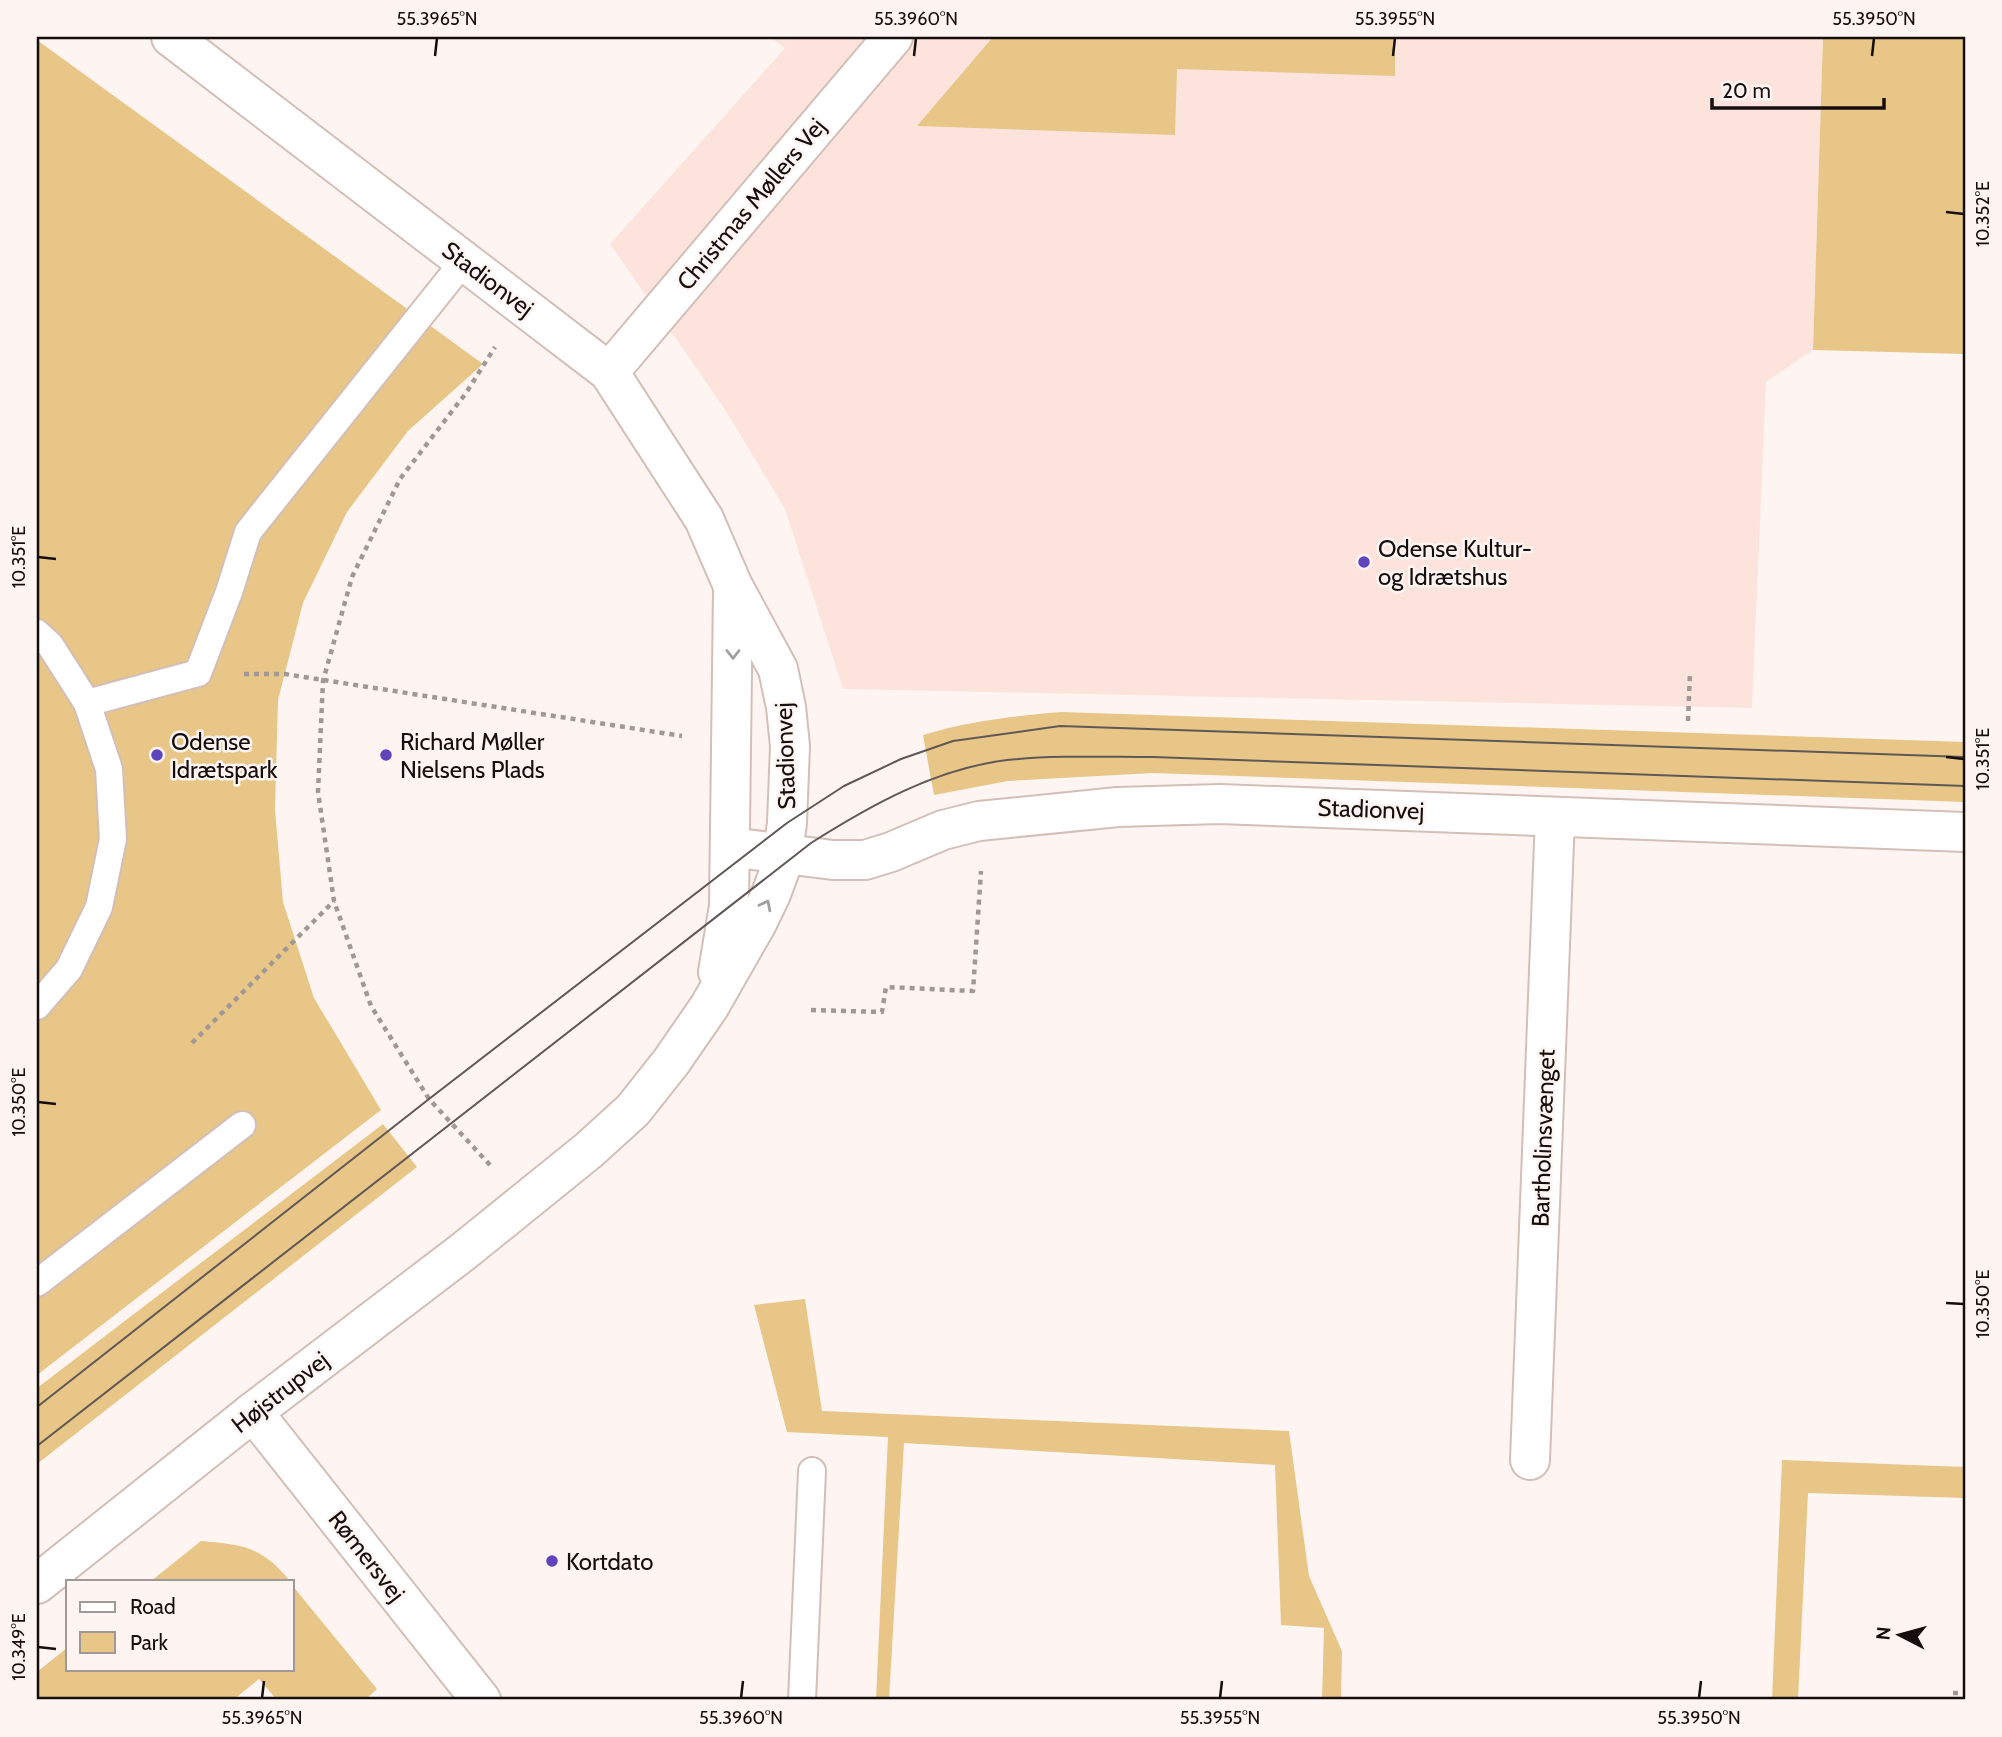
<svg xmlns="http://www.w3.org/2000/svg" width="2002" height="1737" font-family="Cabin,sans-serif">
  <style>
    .built { fill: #fce4dd }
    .green { fill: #e7c687 }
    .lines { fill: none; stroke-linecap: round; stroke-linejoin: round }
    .service-casing { stroke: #d4bfb8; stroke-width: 30 }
    .minor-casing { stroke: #d4bfb8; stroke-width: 42 }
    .tertiary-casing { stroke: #d4bfb8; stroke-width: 42 }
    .path { stroke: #a19896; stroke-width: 4.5; stroke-dasharray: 5 5; stroke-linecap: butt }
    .service { stroke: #fff; stroke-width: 26 }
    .minor { stroke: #fff; stroke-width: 38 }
    .tertiary { stroke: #fff; stroke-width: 38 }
    .tram { stroke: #605856; stroke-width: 2 }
    .oneway { stroke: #a19f9e }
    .ticks { fill: none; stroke: #150e0c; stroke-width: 2.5 }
    .poi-dot { fill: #5f44bd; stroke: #fef5f2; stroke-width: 2.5 }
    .labels { text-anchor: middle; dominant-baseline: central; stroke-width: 5; stroke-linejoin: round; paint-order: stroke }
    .street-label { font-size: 24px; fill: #150e0c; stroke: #fef5f2 }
    .poi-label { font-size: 24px; fill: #150e0c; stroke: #fef5f2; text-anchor: start }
    .neatline { fill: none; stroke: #150e0c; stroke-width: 2.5 }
    .ticks-label { font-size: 18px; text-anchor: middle; fill: #150e0c }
  </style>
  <rect width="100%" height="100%" fill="#fef5f2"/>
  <path class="built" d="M770 37H1823L1813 350 1766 382 1752 708 843 689 785 509 724 408 610 244 785 48Z"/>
  <g class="green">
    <path d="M993 37H1395V76L1177 69 1175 135 917 126Z"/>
    <path d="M1823 37H1965V354L1813 350Z"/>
    <path d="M37 40 483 364 408 431 347 512 303 603 278 700 275 810 283 902 314 998 381 1110 37 1375Z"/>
    <path d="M1061 712 1965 742V802L1153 773 1008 781 934 795 923 735C968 721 1013 716 1061 712Z"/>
    <path d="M383 1124 417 1167 37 1464V1388Z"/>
    <path d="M805 1299 822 1411 1289 1431 1309 1576 1342 1651 1341 1700H1322L1324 1628 1281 1625 1275 1465 904 1443 889 1700H876L888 1437 787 1432 754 1305Z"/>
    <path d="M1782 1460 1965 1467V1498L1808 1493 1798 1700H1772Z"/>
    <path d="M201 1541C244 1545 261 1546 290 1581H151Z"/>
    <path d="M292 1585 377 1689 365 1700H277L259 1679 233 1700H37V1672L68 1647V1669H292Z"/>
  </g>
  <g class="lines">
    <g class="service-casing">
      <g id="service">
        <path d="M37 633 50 645 87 703 109 769 113 839 99 907 69 969 37 1006"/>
        <path d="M87 703 198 673 229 592 248 532 464 261"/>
        <path d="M37 1283 242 1125"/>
        <path d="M802 1700 812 1471"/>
      </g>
    </g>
    <g class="minor-casing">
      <g id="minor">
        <path d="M730 847 833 860H865L891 852 943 830 979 821 1118 807 1220 804 1965 832"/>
        <path d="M253 1412 481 1700"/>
        <path d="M1530 1460 1555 817"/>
      </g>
    </g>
    <g class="tertiary-casing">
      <g id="tertiary">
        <path d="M609 372 893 37"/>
        <path d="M718 972 729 906 733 592"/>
        <path d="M37 1584 253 1412 464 1251 589 1150 633 1110 671 1062 709 1007 757 923 771 894 781 867 787 823 790 746 786 707 778 669 733 586 704 519 609 372 171 37"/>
      </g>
    </g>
    <g class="path">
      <path d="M244 674H285L682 736"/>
      <path d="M1688 721 1690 673"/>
      <path d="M811 1010 882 1012 886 987 973 991 981 871"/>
      <path d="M192 1043 334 901"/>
      <path d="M490 1165 429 1099 371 1006 334 901 318 792 323 681 352 577 400 479 466 393 495 347"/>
      <path d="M1953 1693H1965"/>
    </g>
    <use href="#service" class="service"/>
    <use href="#minor" class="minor"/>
    <use href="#tertiary" class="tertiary"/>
    <g class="tram">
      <path d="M37 1407 429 1099 787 823 844 786 901 759 953 741 1060 726 1965 757"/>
      <path d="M37 1446 811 843C871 805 935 769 1007 760 1055 755 1104 757 1153 757L1965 786"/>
    </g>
  </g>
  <defs><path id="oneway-chevron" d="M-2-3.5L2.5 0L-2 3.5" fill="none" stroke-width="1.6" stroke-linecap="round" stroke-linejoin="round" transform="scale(1.75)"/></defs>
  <g class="oneway">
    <use href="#oneway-chevron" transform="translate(733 654) rotate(90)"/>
    <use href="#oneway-chevron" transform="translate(766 905) rotate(-63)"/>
  </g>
  <path class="ticks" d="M435 56 437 38M914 56 916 38M1393 56 1395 38M1872 56 1874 38M1946 212 1964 214M38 557 56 559M1946 757 1964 759M38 1102 56 1104M1946 1303 1964 1304M38 1647 56 1649M262 1698 264 1681M741 1698 743 1681M1220 1698 1222 1681M1699 1698 1701 1681"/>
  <g class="poi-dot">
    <circle cx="1364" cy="562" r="7"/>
    <circle cx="157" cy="755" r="7"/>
    <circle cx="386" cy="755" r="7"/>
    <circle cx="552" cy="1561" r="7"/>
  </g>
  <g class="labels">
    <g class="street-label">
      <text transform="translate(751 204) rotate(-50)">Christmas Møllers Vej</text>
      <text transform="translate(488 279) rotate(37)">Stadionvej</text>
      <text transform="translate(785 756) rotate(-92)">Stadionvej</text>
      <text transform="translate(1371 809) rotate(2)">Stadionvej</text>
      <text transform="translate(1543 1138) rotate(-88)">Bartholinsvænget</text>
      <text transform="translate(280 1392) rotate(-38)">Højstrupvej</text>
      <text transform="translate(367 1556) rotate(52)">Rømersvej</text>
    </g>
    <g class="poi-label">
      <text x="1378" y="548">Odense Kultur-<tspan x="1378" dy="28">og Idrætshus</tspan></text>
      <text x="171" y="741">Odense<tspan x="171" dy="28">Idrætspark</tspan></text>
      <text x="400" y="741">Richard Møller<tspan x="400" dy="28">Nielsens Plads</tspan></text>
      <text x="566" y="1561">Kortdato</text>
    </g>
  </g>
  <rect width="2002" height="1737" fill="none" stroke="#fef5f2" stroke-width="77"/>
  <rect x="66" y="1580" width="228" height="91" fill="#fef5f2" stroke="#a19996" stroke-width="2"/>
  <rect x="80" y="1602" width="35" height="10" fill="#ffffff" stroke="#a19996" stroke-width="2"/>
  <text x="130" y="1614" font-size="21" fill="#150e0c">Road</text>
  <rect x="80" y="1632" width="35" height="21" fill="#e7c687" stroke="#a19996" stroke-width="2"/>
  <text x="130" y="1650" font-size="21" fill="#150e0c">Park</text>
  <g transform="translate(1900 1635) rotate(276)" stroke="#fef5f2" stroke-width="5" paint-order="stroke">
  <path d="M0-5L12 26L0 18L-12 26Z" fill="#150e0c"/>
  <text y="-10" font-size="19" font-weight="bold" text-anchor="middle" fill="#150e0c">N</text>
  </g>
  <path d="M1712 98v10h172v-10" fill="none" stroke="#150e0c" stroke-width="3.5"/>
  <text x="1722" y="98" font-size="21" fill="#150e0c" stroke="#fef5f2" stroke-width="5" paint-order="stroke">20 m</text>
  <rect x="38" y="38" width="1926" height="1660" class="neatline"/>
  <g class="ticks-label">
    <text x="437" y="25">55.3965°N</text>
    <text x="916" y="25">55.3960°N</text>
    <text x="1395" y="25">55.3955°N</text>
    <text x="1874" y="25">55.3950°N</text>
    <text transform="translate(1983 214) rotate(-90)" y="6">10.352°E</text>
    <text transform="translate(19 557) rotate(-90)" y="6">10.351°E</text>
    <text transform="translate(1983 759) rotate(-90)" y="6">10.351°E</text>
    <text transform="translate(19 1102) rotate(-90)" y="6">10.350°E</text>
    <text transform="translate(1983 1304) rotate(-90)" y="6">10.350°E</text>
    <text transform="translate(19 1647) rotate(-90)" y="6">10.349°E</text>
    <text x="262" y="1724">55.3965°N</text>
    <text x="741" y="1724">55.3960°N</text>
    <text x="1220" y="1724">55.3955°N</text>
    <text x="1699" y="1724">55.3950°N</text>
  </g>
</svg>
